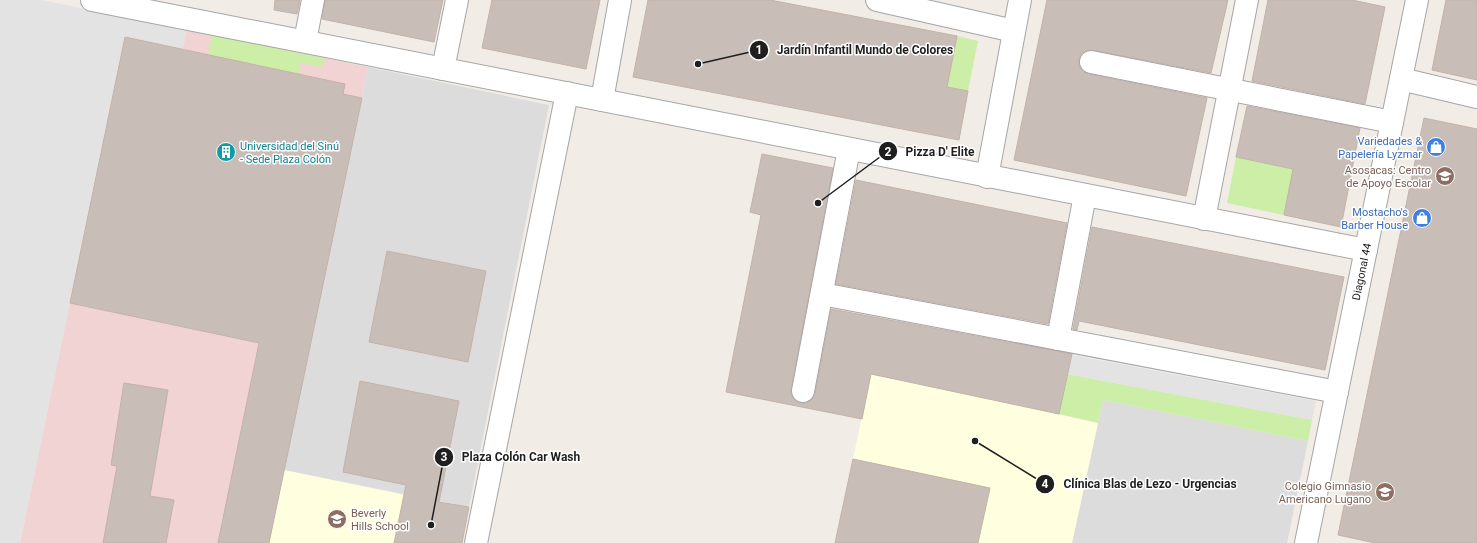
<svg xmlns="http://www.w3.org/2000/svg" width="1477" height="543" font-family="Roboto,sans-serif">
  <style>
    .residential { fill: #dddcdc }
    .commercial { fill: #f2d3d3 }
    .education { fill: #fffedf }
    .grass { fill: #cceea7 }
    .parking { fill: #e3e3e3 }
    .building { fill: #c9beb7; stroke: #c3b2a6 }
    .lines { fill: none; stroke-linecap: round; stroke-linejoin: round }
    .minor-casing { stroke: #a6a6a6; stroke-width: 24 }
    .minor { stroke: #fff; stroke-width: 22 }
    .labels { text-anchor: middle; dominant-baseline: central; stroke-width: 3; stroke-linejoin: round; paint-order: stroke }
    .shop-label { font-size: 11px; fill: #366cbe; stroke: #fff; text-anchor: end }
    .culture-label { font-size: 11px; fill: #0d838f; stroke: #fff; text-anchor: start }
    .education-label { font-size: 11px; fill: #785e54; stroke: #fff; text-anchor: end }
    .street-label { font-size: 11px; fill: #1f1f1f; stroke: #fff }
    .leader { fill: none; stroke: #1f1f1f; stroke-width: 1.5 }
    .callout-dot { fill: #1f1f1f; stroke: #fff; stroke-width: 1.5 }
    .mark-label { font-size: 12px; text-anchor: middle; font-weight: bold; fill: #fff }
    .callout-label { font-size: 12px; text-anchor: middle; font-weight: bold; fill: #1f1f1f; stroke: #fff; stroke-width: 3; stroke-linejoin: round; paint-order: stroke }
  </style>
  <rect width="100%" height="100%" fill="#f1ece5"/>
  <g class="residential">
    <path d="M368 67 549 105 469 507 284 470Z"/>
    <path d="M1103 400 1308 441 1287 543H1072Z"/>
  </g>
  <path class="commercial" d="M129 17 368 67 269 543H20Z"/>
  <g class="education">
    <path d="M871 374 1098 423 1072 543H835Z"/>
    <path d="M284 470 404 495 394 543H269Z"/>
  </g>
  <g class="grass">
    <path d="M212 35 324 58 322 67 300 63 298 74 208 55Z"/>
    <path d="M957 36 978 41 968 91 947 87Z"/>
    <path d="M1236 157 1293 169 1284 215 1227 203Z"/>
    <path d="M1067 374 1312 420 1308 441 1103 400 1098 423 1059 414Z"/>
  </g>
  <g class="parking">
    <path d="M0 0H41L187 29 183 50 125 38 20 543H0Z"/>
    <path d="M1072 355 1316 401 1312 420 1067 374Z"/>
  </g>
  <g class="building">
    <path d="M275 0H300L297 14 274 10Z"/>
    <path d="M325 0H443L434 42 322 19Z"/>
    <path d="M492 0H600L586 69 482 48Z"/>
    <path d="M648 0H770L957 36 947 87 968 91 959 140 633 77Z"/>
    <path d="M1047 0H1228L1211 73 1093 50H1087L1081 54 1079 59V66L1083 72 1089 74 1207 98 1186 196 1014 160Z"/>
    <path d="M1268 0H1352L1385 7 1365 104 1252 81Z"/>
    <path d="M1446 0H1477V80L1432 70Z"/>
    <path d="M125 37 345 84 343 94 362 98 269 543H218L259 343 70 303Z"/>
    <path d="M1247 106 1360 128 1341 227 1284 215 1293 169 1236 157Z"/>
    <path d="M1424 118 1477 129V543H1375L1338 535Z"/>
    <path d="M762 154 833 168 791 389V395L795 400 800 403H807L812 399 815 394 831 309 1072 354 1059 414 871 374 862 419 726 392 761 215 750 212Z"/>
    <path d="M856 180 1067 223 1048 324 836 284Z"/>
    <path d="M1092 227 1344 277 1325 370 1079 321 1077 330 1073 329Z"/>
    <path d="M387 251 486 271 468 362 369 342Z"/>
    <path d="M360 381 459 401 439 502 469 507 462 543H394L406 485 343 472Z"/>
    <path d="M124 383 168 390 150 496 174 500 166 543H103L117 466 111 465Z"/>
    <path d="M853 459 990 488 978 543H835Z"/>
  </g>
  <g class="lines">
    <g class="minor-casing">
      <g id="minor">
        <path d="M92 0 1366 250"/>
        <path d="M877 0 1014 31"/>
        <path d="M305 41 313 0"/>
        <path d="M1091 62 1392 122"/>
        <path d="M443 69 457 0"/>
        <path d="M1401 79 1477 97"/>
        <path d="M602 100 620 0"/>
        <path d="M987 177 1020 0"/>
        <path d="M1204 219 1247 0"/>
        <path d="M822 294 1337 392"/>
        <path d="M1058 339 1085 195"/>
        <path d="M803 391 849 149"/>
        <path d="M476 543 567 93"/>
        <path id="s1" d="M1306 543 1417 0"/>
      </g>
    </g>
    <use href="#minor" class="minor"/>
  </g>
  <defs>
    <g id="shop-disc" transform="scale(1)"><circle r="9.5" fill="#3f7fe0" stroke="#fff"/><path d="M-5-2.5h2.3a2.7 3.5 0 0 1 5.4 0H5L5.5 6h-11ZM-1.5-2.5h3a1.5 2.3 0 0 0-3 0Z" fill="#fff"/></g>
    <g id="building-disc" transform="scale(1)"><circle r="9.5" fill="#0f9aa8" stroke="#fff"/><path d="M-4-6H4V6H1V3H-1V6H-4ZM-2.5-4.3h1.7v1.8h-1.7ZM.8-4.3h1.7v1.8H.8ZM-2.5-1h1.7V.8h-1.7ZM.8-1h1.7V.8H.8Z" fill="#fff"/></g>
    <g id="school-disc" transform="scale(1)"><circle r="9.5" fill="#8d6e63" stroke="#fff"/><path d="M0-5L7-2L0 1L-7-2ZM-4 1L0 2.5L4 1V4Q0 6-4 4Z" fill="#fff"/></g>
  </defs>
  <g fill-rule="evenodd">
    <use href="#shop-disc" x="1436" y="147"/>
    <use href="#building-disc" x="226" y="152"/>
    <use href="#school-disc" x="1445" y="176"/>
    <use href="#shop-disc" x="1422" y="218"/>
    <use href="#school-disc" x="1385" y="492"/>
    <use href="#school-disc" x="337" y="519"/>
  </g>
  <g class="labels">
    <g class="shop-label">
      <text x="1422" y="141">Variedades &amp;<tspan x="1422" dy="13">Papelería Lyzmar</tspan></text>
      <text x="1408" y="212">Mostacho's<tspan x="1408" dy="13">Barber House</tspan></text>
    </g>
    <g class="culture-label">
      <text x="240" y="146">Universidad del Sinú<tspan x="240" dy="13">- Sede Plaza Colón</tspan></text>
    </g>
    <g class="education-label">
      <text x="1431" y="170">Asosacas: Centro<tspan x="1431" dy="13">de Apoyo Escolar</tspan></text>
      <text x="1371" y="486">Colegio Gimnasio<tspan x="1371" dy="13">Americano Lugano</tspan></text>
      <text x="351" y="513" text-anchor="start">Beverly<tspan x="351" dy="13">Hills School</tspan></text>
    </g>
    <g class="street-label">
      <text stroke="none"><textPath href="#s1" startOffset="277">Diagonal 44</textPath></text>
    </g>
  </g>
  <path class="leader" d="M698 64L759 50M818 203L888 151M431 525L444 457M975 441L1045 484"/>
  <g class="callout-dot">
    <circle cx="698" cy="64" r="4"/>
    <circle cx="818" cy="203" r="4"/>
    <circle cx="431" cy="525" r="4"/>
    <circle cx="975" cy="441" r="4"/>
    <circle cx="759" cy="50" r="10"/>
    <circle cx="888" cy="151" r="10"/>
    <circle cx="444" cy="457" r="10"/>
    <circle cx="1045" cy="484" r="10"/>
  </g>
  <g class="mark-label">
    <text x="759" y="54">1</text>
    <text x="888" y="156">2</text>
    <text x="444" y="461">3</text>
    <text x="1045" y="488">4</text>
  </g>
  <g class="callout-label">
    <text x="865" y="54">Jardín Infantil Mundo de Colores</text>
    <text x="940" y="156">Pizza D' Elite</text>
    <text x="521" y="461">Plaza Colón Car Wash</text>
    <text x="1150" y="488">Clínica Blas de Lezo - Urgencias</text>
  </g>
</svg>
